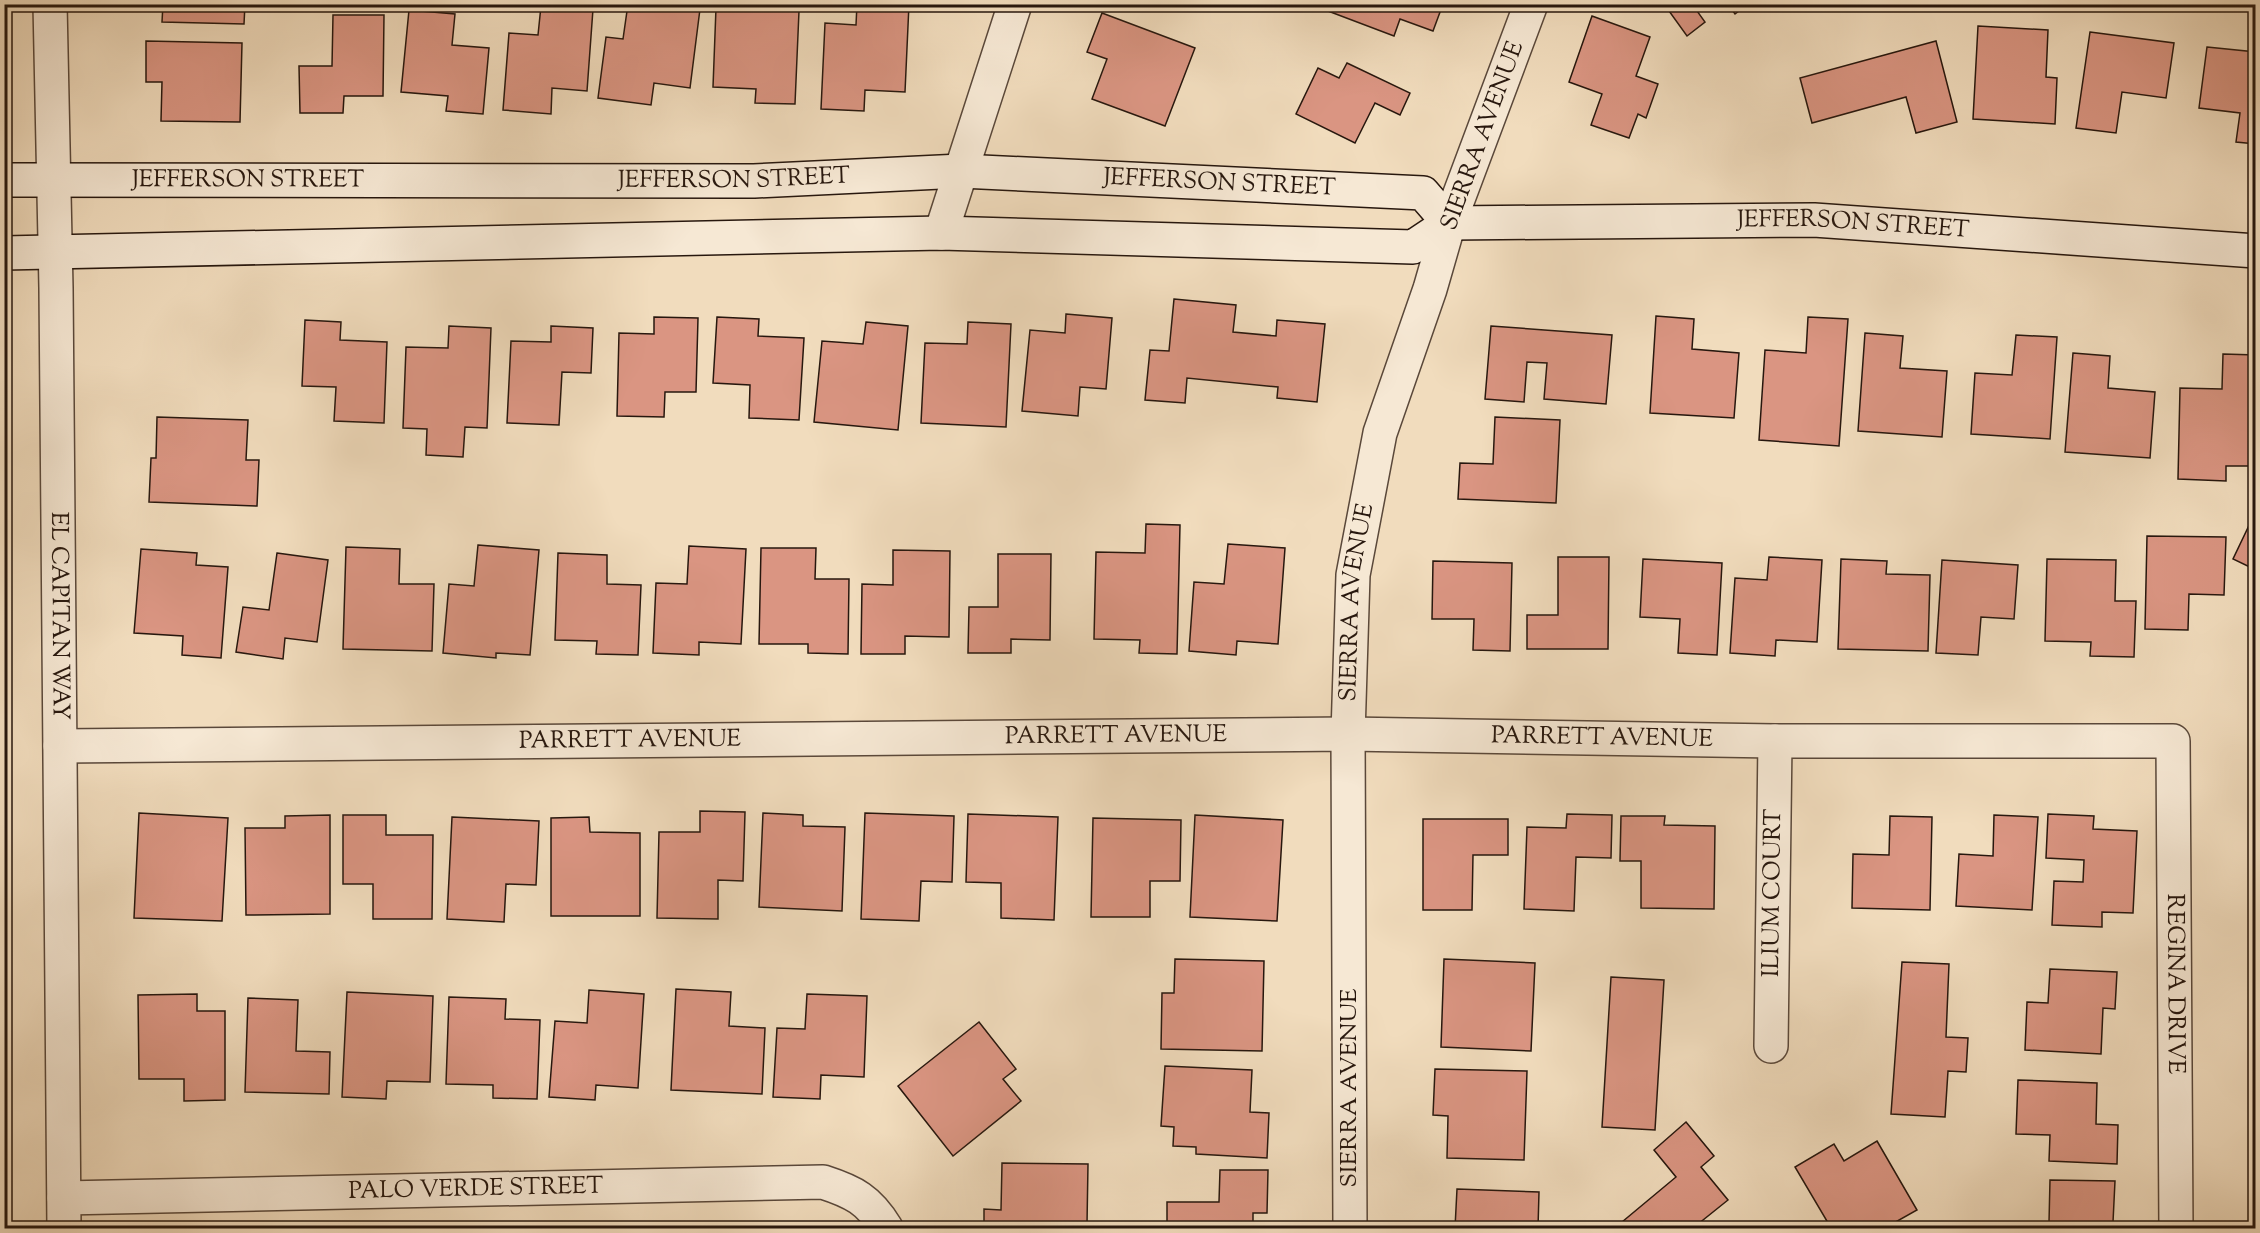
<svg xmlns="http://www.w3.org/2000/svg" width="2260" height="1233" font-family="'Sorts Mill Goudy',serif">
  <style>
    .building { fill: #da9582; stroke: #27170e; stroke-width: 1.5 }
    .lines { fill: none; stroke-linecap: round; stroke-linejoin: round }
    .minor-casing { stroke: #5a483a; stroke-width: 36 }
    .tertiary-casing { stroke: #5a483a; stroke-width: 36 }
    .secondary-casing { stroke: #27170e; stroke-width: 36 }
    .minor { stroke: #f6e8d4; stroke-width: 33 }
    .tertiary { stroke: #f6e8d4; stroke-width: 33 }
    .secondary { stroke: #f6e8d4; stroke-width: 33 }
    .labels { text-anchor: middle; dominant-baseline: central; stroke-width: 6; stroke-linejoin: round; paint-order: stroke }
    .street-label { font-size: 24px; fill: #27170e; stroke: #f6e8d4 }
  </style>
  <rect width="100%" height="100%" fill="#f1dcbd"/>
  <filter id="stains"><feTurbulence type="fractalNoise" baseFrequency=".00333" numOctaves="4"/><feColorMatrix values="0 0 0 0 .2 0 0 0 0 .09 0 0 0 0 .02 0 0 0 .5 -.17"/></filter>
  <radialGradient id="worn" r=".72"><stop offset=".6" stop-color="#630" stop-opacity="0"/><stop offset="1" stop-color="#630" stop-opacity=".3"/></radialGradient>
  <g class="building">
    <path d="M163 4H245L244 24 162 22Z"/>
    <path d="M628 4H664L700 9 690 88 654 83 651 105 598 98 606 37 623 39Z"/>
    <path d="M857 4H909L905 92 865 90 864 111 821 109 825 23 856 25Z"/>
    <path d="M1321 4H1443L1433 31 1400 19 1394 36 1320 8Z"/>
    <path d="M1664 4H1706L1697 11 1705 22 1687 36Z"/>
    <path d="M1728 4H1748L1735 14Z"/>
    <path d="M541 6 593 9 587 91 552 88 551 114 503 110 509 33 538 35Z"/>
    <path d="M716 8 799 11 795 104 755 103 756 89 713 87Z"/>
    <path d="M409 10 455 14 452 45 489 48 483 114 446 111 448 96 401 92Z"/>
    <path d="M1102 13 1195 48 1165 126 1092 99 1107 59 1087 52Z"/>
    <path d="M333 15H384L383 96H344L343 113H300L299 66H332Z"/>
    <path d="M1592 16 1650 37 1636 76 1658 84 1646 118 1638 114 1629 138 1591 125 1602 94 1569 82Z"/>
    <path d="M1978 26 2048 30 2046 77 2057 78 2055 124 1973 119Z"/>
    <path d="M2090 32 2174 43 2166 98 2122 92 2116 133 2076 128Z"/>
    <path d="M146 41 242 43 240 122 161 121 162 82H146Z"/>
    <path d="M1936 41 1957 122 1916 133 1906 97 1812 123 1800 78Z"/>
    <path d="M2207 47 2256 52V144L2236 142 2240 113 2199 108Z"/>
    <path d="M1347 63 1410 93 1400 115 1375 103 1355 143 1296 114 1318 68 1339 78Z"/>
    <path d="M1174 299 1236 305 1233 332 1276 336 1277 320 1325 324 1317 402 1277 398 1278 387 1187 378 1185 403 1145 400 1150 350 1169 351Z"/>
    <path d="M1066 314 1112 318 1106 389 1080 387 1078 416 1022 411 1030 330 1065 333Z"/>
    <path d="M1656 316 1694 319 1692 349 1739 353 1734 418 1650 413Z"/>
    <path d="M654 317 698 318 696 392H665L664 417 617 416 619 333 654 334Z"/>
    <path d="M717 317 759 319 758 336 804 338 799 420 749 418 750 385 713 383Z"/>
    <path d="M1808 317 1848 319 1839 446 1759 440 1765 350 1806 353Z"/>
    <path d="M305 320 341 322 340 340 387 342 384 423 334 421 336 387 302 386Z"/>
    <path d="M866 322 908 326 898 430 814 422 822 341 863 344Z"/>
    <path d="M968 322 1011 324 1006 427 921 423 925 343 967 344Z"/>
    <path d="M449 326 491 328 487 428 465 427 463 457 426 455 427 429 403 428 406 347 448 348Z"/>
    <path d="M551 326 593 328 591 373 562 372 559 425 507 423 511 341 551 342Z"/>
    <path d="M1491 326 1612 335 1606 404 1544 399 1547 363 1527 362 1524 402 1485 399Z"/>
    <path d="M1865 333 1903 336 1900 368 1947 371 1942 437 1858 431Z"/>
    <path d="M2016 335 2057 337 2050 439 1971 434 1975 373 2012 375Z"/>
    <path d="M2073 353 2110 356 2108 388 2155 392 2150 458 2065 452Z"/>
    <path d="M2223 354 2256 355V466H2226V481L2178 479 2180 388 2222 389Z"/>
    <path d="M157 417 248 420 246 460H259L257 506 149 502 151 458H156Z"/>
    <path d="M1495 417 1560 420 1556 503 1458 499 1460 463 1493 464Z"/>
    <path d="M2254 515 2256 516V570L2233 559Z"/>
    <path d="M1146 524 1180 525 1177 654 1139 653 1140 640 1094 639 1096 552 1145 553Z"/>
    <path d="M2147 536 2226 537 2224 595 2189 594 2188 630 2145 629Z"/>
    <path d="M1228 544 1285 548 1278 644 1237 641 1236 655 1189 651 1194 582 1224 584Z"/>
    <path d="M478 545 539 550 530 655 496 653V658L443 653 449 584 474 586Z"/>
    <path d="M689 546 746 549 741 644 699 642V655L653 653 656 583 687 584Z"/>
    <path d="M346 547 400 549 399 584H434L432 651 343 649Z"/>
    <path d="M761 548H816L815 579H849L848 654 808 653V644H759Z"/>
    <path d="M141 549 197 553 196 565 228 567 221 658 182 655 183 636 134 633Z"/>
    <path d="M893 550 950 551 949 637 905 636V654H861L862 584 893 585Z"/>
    <path d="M277 553 328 560 317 642 285 638 283 659 236 652 243 607 269 610Z"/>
    <path d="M558 553 607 555V584L641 585 638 655 596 654 597 641 555 640Z"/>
    <path d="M998 554H1051L1050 640 1011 639V653H968L969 607H998Z"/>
    <path d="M1558 557H1609L1608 649H1527V615H1558Z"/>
    <path d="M1769 557 1822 560 1817 642 1776 640 1775 656 1730 653 1735 578 1767 580Z"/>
    <path d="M1643 559 1722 563 1717 655 1678 653 1680 619 1640 617Z"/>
    <path d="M1841 559 1887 561 1886 574 1930 575 1928 651 1838 649Z"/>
    <path d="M2047 559 2116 560 2115 601H2136L2134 657 2090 656 2091 642 2045 641Z"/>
    <path d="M1942 560 2018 565 2014 619 1981 617 1978 655 1936 653Z"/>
    <path d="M1433 561 1512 563 1510 651 1473 650 1474 619H1432Z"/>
    <path d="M700 811 745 812 743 881 718 880V919L657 918 659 832H700Z"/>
    <path d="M139 813 228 818 222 921 134 918Z"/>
    <path d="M763 813 803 815V826L845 827 842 911 759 907Z"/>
    <path d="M865 813 954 816 952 882 921 881 919 921 861 919Z"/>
    <path d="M968 814 1058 817 1054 920 1001 918V883L966 882Z"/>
    <path d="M1567 814 1612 815 1611 858 1576 857 1574 911 1524 909 1527 827 1566 828Z"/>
    <path d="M2048 814 2094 816 2093 829 2137 831 2133 913 2102 912V927L2052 925 2054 881 2083 882 2084 860 2046 858Z"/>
    <path d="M330 815V914L246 915 245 828H285V816Z"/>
    <path d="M343 815H386V835H433L432 919H373V884H343Z"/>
    <path d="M1195 815 1283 820 1277 921 1190 917Z"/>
    <path d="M1994 815 2038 817 2032 910 1956 906 1959 854 1993 856Z"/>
    <path d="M1621 816H1665L1664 825 1715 826 1714 909 1641 908V861H1620Z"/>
    <path d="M1890 816 1932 817 1930 910 1852 908 1853 854 1889 855Z"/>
    <path d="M452 817 539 821 536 885 506 884 504 922 447 919Z"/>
    <path d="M589 817 590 832 640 833V916H551V818Z"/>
    <path d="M1093 818 1181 820 1180 881H1150V917H1091Z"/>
    <path d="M1423 819H1508V855H1473L1472 910H1423Z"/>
    <path d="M1175 959 1264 961 1262 1051 1161 1049 1162 993H1174Z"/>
    <path d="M1444 959 1535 963 1531 1051 1441 1047Z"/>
    <path d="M1902 962 1949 964 1946 1037 1968 1038 1966 1072 1948 1071 1945 1117 1891 1114Z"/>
    <path d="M2050 969 2117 972 2115 1009 2103 1008 2101 1054 2025 1050 2027 1002 2048 1003Z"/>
    <path d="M1611 977 1664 980 1655 1130 1602 1127Z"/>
    <path d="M676 989 731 992 729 1026 765 1028 762 1094 671 1090Z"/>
    <path d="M589 990 644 994 638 1088 596 1085 595 1100 549 1097 555 1021 587 1023Z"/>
    <path d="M347 992 433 996 430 1082 387 1081 386 1099 342 1097Z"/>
    <path d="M197 994V1011H225V1100L184 1101V1079H139L138 995Z"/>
    <path d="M807 994 867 996 864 1077 821 1075 820 1099 773 1097 777 1028 805 1029Z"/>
    <path d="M449 997 506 999 505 1019 540 1020 537 1099 493 1098V1085L446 1084Z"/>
    <path d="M248 998 298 1000 296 1051 330 1052 329 1094 245 1092Z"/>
    <path d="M979 1022 1016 1069 1003 1079 1021 1101 953 1156 898 1086Z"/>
    <path d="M1165 1066 1252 1070 1250 1112 1269 1113 1267 1158 1196 1154V1147L1173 1146 1174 1127 1161 1126Z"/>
    <path d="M1435 1069 1527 1071 1524 1160 1447 1158 1448 1116 1433 1115Z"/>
    <path d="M2018 1080 2097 1083 2096 1124 2118 1125 2117 1164 2049 1161 2050 1135 2016 1134Z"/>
    <path d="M1686 1122 1714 1156 1701 1167 1728 1200 1693 1228H1628L1622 1222 1676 1177 1654 1150Z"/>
    <path d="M1877 1141 1917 1210 1885 1228H1831L1795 1167 1834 1144 1844 1161Z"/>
    <path d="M1002 1163 1088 1164 1087 1224 1053 1223V1228H984V1209L1001 1210Z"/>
    <path d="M1220 1170H1268L1267 1213H1253V1228H1167V1202H1219Z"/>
    <path d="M2050 1180 2115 1181 2113 1222H2096V1228H2015V1222H2049Z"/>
    <path d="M1457 1189 1539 1192 1538 1228H1455Z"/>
  </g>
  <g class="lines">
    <g class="minor-casing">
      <g id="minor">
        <path id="s1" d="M50 4 56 288 64 1228"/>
        <path d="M941 233 1015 4"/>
        <path id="s2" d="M60 746 1348 734 1775 741H2173L2176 1228"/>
        <path id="s3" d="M1771 1046 1775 741"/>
        <path id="s4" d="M64 1198 823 1182C854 1192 869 1200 886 1228"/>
        <path id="s5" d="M1350 1228 1348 734 1353 575 1380 433 1430 289 1449 223"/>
      </g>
    </g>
    <g class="tertiary-casing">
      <path id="tertiary" d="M1449 223 1531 4"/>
    </g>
    <g class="secondary-casing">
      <g id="secondary">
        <path id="s6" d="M4 180 754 181 961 171 1423 193 1449 223"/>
        <path id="s7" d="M4 253 941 233 1413 247 1449 223 1814 220 2256 251"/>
      </g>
    </g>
    <use href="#minor" class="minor"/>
    <use href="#tertiary" class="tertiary"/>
    <use href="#secondary" class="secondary"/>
  </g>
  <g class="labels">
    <g class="street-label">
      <text transform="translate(1483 136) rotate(-70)">SIERRA AVENUE</text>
      <text stroke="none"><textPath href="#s6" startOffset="730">JEFFERSON STREET</textPath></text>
      <text stroke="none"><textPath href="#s6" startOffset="244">JEFFERSON STREET</textPath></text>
      <text stroke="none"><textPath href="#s6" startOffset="1216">JEFFERSON STREET</textPath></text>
      <text stroke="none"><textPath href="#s7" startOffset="1857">JEFFERSON STREET</textPath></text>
      <text stroke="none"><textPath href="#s5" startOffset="626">SIERRA AVENUE</textPath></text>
      <text stroke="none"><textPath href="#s1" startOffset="612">EL CAPITAN WAY</textPath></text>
      <text stroke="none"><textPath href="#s2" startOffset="1056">PARRETT AVENUE</textPath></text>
      <text stroke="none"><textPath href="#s2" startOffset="1542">PARRETT AVENUE</textPath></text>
      <text stroke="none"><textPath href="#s2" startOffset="570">PARRETT AVENUE</textPath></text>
      <text stroke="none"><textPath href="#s3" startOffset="153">ILIUM COURT</textPath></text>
      <text stroke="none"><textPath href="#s2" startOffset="2356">REGINA DRIVE</textPath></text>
      <text transform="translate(1350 1088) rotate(-90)">SIERRA AVENUE</text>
      <text stroke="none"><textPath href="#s4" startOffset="412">PALO VERDE STREET</textPath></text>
    </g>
  </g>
  <rect width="2260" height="1233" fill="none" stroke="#f1dcbd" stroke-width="24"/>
  <rect x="6" y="6" width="2248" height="1221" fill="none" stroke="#27170e" stroke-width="3"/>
  <rect x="12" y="12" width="2236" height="1209" fill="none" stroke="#27170e" stroke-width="1.5"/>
  <rect width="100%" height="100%" filter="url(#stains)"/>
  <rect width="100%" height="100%" fill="url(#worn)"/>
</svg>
